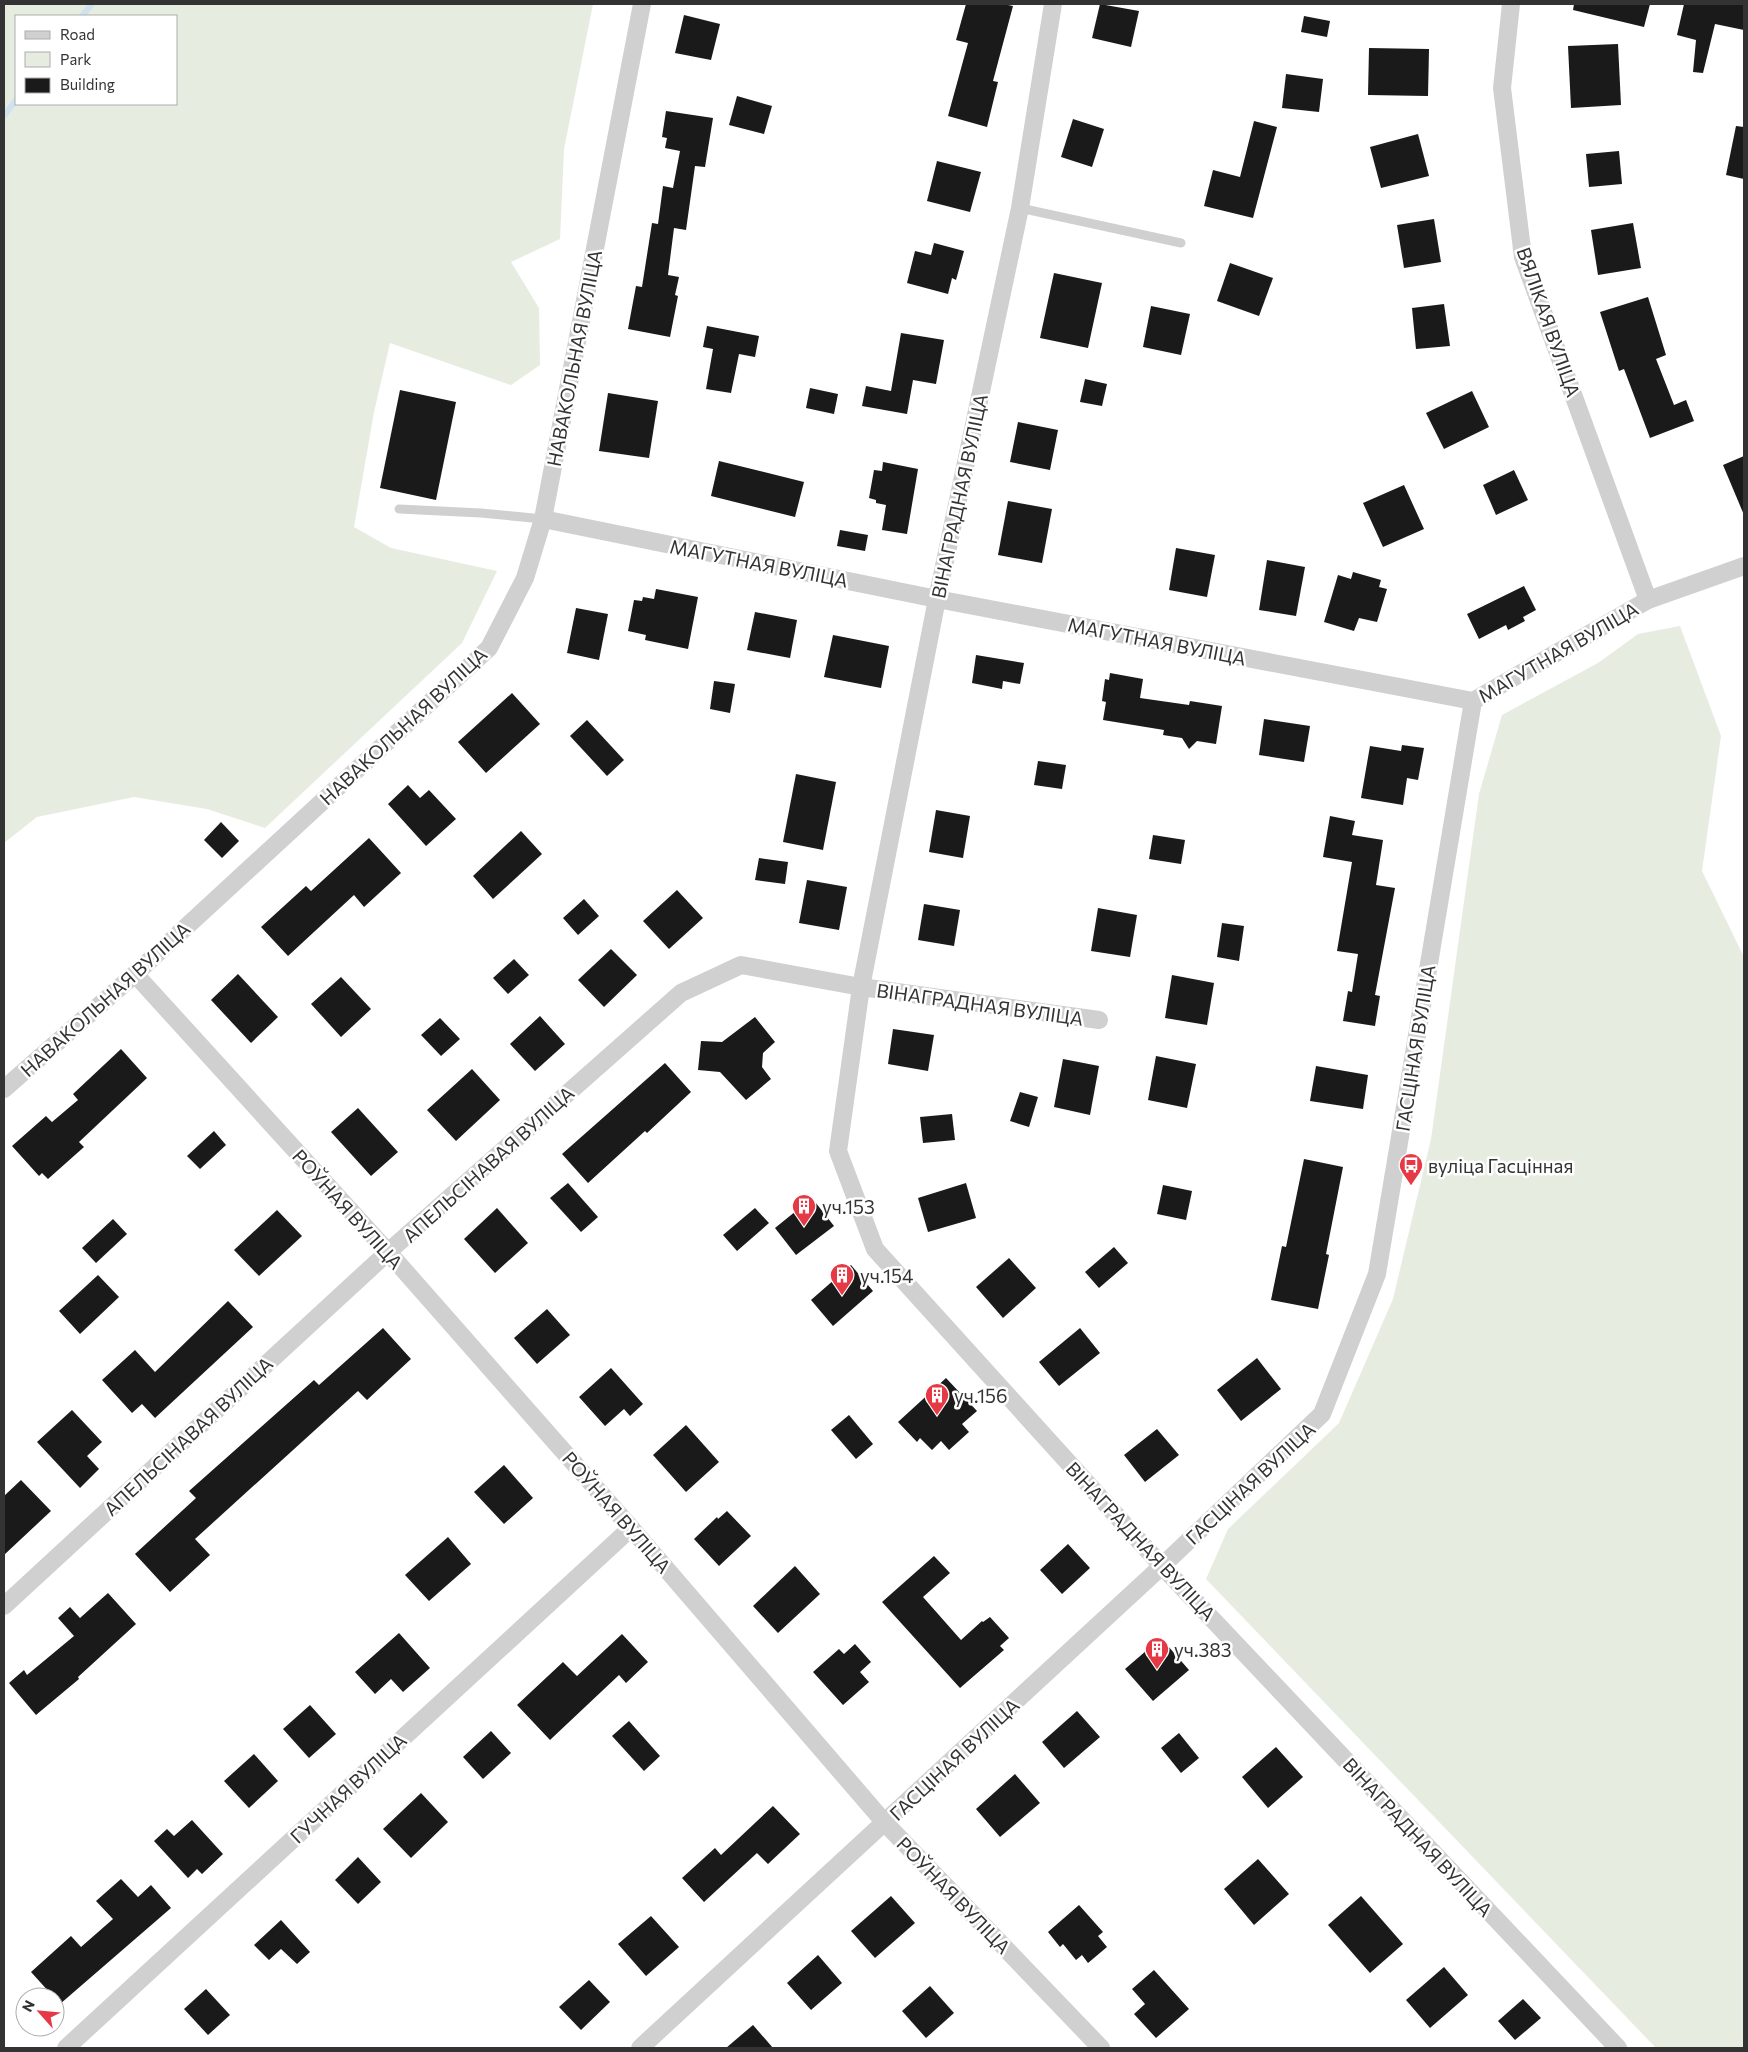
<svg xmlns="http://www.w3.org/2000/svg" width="1748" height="2052" font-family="Commissioner,sans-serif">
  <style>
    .green { fill: #e6ecdf; fill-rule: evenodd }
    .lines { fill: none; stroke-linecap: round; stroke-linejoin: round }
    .stream { stroke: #cfe2ee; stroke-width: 6 }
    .building { fill: #1a1a1a }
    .service { stroke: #d0d0d0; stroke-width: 9 }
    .minor { stroke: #d0d0d0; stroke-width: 18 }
    .labels { text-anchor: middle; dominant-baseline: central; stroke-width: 5; stroke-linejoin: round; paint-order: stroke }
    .street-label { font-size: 19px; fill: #333; stroke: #fff }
    .poi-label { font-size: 19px; fill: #333; stroke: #fff; text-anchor: start }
  </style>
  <rect width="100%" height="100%" fill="#fff"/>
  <g class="green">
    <path d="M4 4H593L564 149 560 239 511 262 539 308 540 365 511 385 390 343 374 412 354 527 391 548 497 571 462 643 265 828 207 809 134 797 37 817 4 843ZM16 16H176V104H16Z"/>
    <path d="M1680 626 1721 736 1702 871 1744 957V2048H1656L1206 1579 1228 1529 1339 1423 1393 1299 1431 1139 1479 794 1502 715 1598 663 1638 634Z"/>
  </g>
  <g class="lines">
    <g class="stream">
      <path d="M82 16 92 4"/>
      <path d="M4 116 16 100"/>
    </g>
  </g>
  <g class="building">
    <path d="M966 4H1003L1013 6 993 81 998 82 987 127 948 116 968 43 956 40Z"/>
    <path d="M1100 4 1139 11 1131 47 1092 38Z"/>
    <path d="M1574 4H1650L1644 27 1573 10Z"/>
    <path d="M1684 4H1744V30L1715 24 1703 73 1693 72 1696 40 1677 35Z"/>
    <path d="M684 15 720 24 711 60 675 53Z"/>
    <path d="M1304 16 1330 21 1327 37 1301 32Z"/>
    <path d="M1618 44 1621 105 1571 108 1568 46Z"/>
    <path d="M1369 48 1429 49 1428 96 1368 95Z"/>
    <path d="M1286 74 1323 79 1319 112 1282 108Z"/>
    <path d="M737 96 772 106 764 134 729 125Z"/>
    <path d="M666 111 713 118 705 167 695 166 686 230 674 228 668 275 679 277 675 295 678 296 670 337 628 329 636 286 642 287 652 223 658 224 663 186 673 188 680 151 665 148 667 138 662 137Z"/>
    <path d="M1073 119 1104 129 1092 167 1061 157Z"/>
    <path d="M1254 121 1277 127 1253 218 1204 206 1213 170 1240 177Z"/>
    <path d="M1736 126 1744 127V179L1726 175Z"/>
    <path d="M1418 134 1429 176 1381 188 1370 147Z"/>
    <path d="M1619 151 1622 184 1589 187 1586 154Z"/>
    <path d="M937 161 981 172 970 212 927 201Z"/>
    <path d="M1434 219 1441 262 1404 268 1397 225Z"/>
    <path d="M1633 223 1641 268 1598 275 1591 230Z"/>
    <path d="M934 243 964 251 956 280 952 278 948 294 907 283 915 251 931 255Z"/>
    <path d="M1230 263 1273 278 1259 316 1217 301Z"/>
    <path d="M1054 273 1102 283 1088 348 1040 338Z"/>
    <path d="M1648 297 1666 355 1656 359 1674 405 1686 400 1694 421 1650 438 1624 369 1619 371 1600 312Z"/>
    <path d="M1444 304 1450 346 1416 349 1412 308Z"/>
    <path d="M1151 306 1190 314 1181 355 1143 347Z"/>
    <path d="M707 326 759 336 755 357 739 354 731 393 706 389 713 349 703 347Z"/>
    <path d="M901 333 944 340 936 384 913 380 907 414 862 406 866 386 891 391Z"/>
    <path d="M1085 379 1107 384 1102 406 1080 402Z"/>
    <path d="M810 388 838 394 834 414 806 408Z"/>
    <path d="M400 390 456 402 436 500 380 488Z"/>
    <path d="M1472 391 1489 427 1444 449 1426 413Z"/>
    <path d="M608 393 658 401 649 458 599 451Z"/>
    <path d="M1018 422 1058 430 1050 470 1010 462Z"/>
    <path d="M1744 456V515L1723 465Z"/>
    <path d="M719 461 804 482 795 517 711 496Z"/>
    <path d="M883 462 918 469 907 534 882 530 886 505 876 503V500L869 498 874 470 882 471Z"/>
    <path d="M1514 470 1528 500 1496 515 1483 485Z"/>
    <path d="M1404 485 1424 529 1383 547 1363 503Z"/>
    <path d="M1008 501 1052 509 1042 563 998 555Z"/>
    <path d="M840 530 868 535 865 551 837 546Z"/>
    <path d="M1176 548 1215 555 1207 597 1169 590Z"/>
    <path d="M1267 560 1305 567 1296 616 1259 610Z"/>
    <path d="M1353 572 1381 580 1379 587 1387 589 1377 622 1359 618 1354 631 1324 622 1338 575 1351 579Z"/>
    <path d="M1524 586 1536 610 1523 617 1525 621 1508 630 1506 625 1479 639 1467 614Z"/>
    <path d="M656 589 698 597 688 649 645 640 646 635 628 631 634 600 642 601 643 597 654 599Z"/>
    <path d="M576 608 608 614 599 660 567 653Z"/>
    <path d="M755 612 797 620 790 658 747 650Z"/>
    <path d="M833 635 889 646 881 688 824 677Z"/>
    <path d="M976 655 1024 663 1020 684 1003 681 1002 689 972 683Z"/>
    <path d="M1110 673 1143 679 1140 698 1189 705 1190 701 1222 706 1216 744 1197 741 1189 749 1182 738 1163 735 1164 730 1103 720 1106 702 1102 701 1105 679 1109 680Z"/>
    <path d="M714 681 735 684 730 713 710 709Z"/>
    <path d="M512 693 540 724 486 773 458 742Z"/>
    <path d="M1264 719 1310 726 1304 762 1259 755Z"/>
    <path d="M587 720 624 760 607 776 570 736Z"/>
    <path d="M1402 745 1424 748 1418 780 1407 778 1403 805 1361 798 1370 746 1401 751Z"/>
    <path d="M1038 761 1066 765 1062 789 1034 785Z"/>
    <path d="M796 774 836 782 823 850 783 842Z"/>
    <path d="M408 785 420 798 429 790 456 819 426 846 388 804Z"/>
    <path d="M936 810 970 816 963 858 929 852Z"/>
    <path d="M1330 816 1355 821 1352 835 1383 840 1376 885 1395 888 1375 995 1380 996 1375 1026 1343 1021 1348 991 1352 992 1358 954 1337 951 1352 862 1323 857Z"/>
    <path d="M221 822 239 841 222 858 204 840Z"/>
    <path d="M521 831 542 854 493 899 473 876Z"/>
    <path d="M1153 835 1185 840 1181 864 1149 859Z"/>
    <path d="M369 838 401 873 364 907 354 895 288 956 261 927 306 886 311 891Z"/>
    <path d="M759 858 788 862 785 884 755 880Z"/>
    <path d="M807 880 847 887 839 930 799 923Z"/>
    <path d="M677 890 703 918 669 949 643 921Z"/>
    <path d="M584 899 599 916 578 935 563 918Z"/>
    <path d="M924 904 960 910 954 946 918 940Z"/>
    <path d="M1098 908 1137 915 1130 957 1091 951Z"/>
    <path d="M1222 923 1244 926 1239 961 1217 957Z"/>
    <path d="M611 949 637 975 604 1007 578 980Z"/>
    <path d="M514 959 529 975 508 994 493 978Z"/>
    <path d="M238 974 278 1017 251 1043 211 1000Z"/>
    <path d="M1172 975 1214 983 1207 1025 1165 1018Z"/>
    <path d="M341 977 371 1009 341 1037 311 1004Z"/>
    <path d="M540 1016 565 1044 535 1071 510 1044Z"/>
    <path d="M755 1017 775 1042 763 1053 762 1067 771 1079 746 1100 720 1072 698 1070 701 1041 722 1042Z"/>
    <path d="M440 1018 460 1039 441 1056 421 1035Z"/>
    <path d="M893 1029 934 1035 928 1071 888 1064Z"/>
    <path d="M121 1049 147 1078 79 1142 84 1147 48 1179 42 1173 39 1176 12 1146 46 1116 52 1122 78 1100 73 1094Z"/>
    <path d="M1156 1056 1196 1064 1187 1108 1148 1100Z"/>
    <path d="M1063 1059 1099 1066 1090 1115 1054 1107Z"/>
    <path d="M665 1063 691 1092 647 1133 645 1131 588 1183 562 1154Z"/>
    <path d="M1316 1066 1368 1075 1363 1109 1310 1101Z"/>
    <path d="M472 1069 500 1100 456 1141 427 1110Z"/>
    <path d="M1020 1092 1038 1097 1029 1127 1010 1121Z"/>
    <path d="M358 1108 398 1152 371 1176 331 1132Z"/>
    <path d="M952 1114 955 1140 923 1143 920 1117Z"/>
    <path d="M214 1131 226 1145 200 1169 187 1156Z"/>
    <path d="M1304 1159 1343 1167 1326 1254 1329 1255 1318 1309 1271 1300 1282 1246 1286 1247Z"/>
    <path d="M568 1183 598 1217 581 1232 550 1198Z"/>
    <path d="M966 1183 976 1218 928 1232 918 1198Z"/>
    <path d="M1163 1185 1192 1191 1186 1220 1157 1214Z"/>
    <path d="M812 1198 834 1226 796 1255 775 1228Z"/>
    <path d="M497 1208 528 1243 495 1273 464 1239Z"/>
    <path d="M755 1208 769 1223 737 1251 723 1235Z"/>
    <path d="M277 1210 302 1236 259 1276 234 1250Z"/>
    <path d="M113 1219 127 1234 96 1263 82 1248Z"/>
    <path d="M1114 1247 1128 1263 1099 1288 1085 1272Z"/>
    <path d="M1009 1258 1036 1288 1003 1318 976 1287Z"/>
    <path d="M851 1265 873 1291 833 1326 811 1300Z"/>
    <path d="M98 1275 119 1297 80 1334 59 1311Z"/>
    <path d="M228 1301 253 1327 155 1418 142 1404 132 1413 102 1380 135 1350 155 1372Z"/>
    <path d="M547 1309 570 1335 537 1364 514 1338Z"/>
    <path d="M383 1328 411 1359 367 1400 358 1391 195 1539 210 1555 170 1592 135 1554 196 1498 189 1491 314 1380 319 1385Z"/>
    <path d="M1080 1328 1100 1353 1059 1386 1039 1362Z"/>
    <path d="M1257 1358 1281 1389 1241 1421 1217 1390Z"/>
    <path d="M611 1368 643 1404 630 1416 624 1409 605 1426 579 1397Z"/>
    <path d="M946 1378 977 1411 962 1424 969 1432 949 1450 941 1441 932 1450 920 1438 917 1442 898 1422Z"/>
    <path d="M72 1410 102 1442 87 1456 99 1469 80 1488 37 1442Z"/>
    <path d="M849 1415 873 1444 856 1459 831 1430Z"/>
    <path d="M686 1425 719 1462 686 1492 653 1455Z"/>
    <path d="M1157 1429 1179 1455 1145 1482 1124 1455Z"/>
    <path d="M504 1465 533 1498 504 1524 474 1492Z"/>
    <path d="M21 1480 51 1511 4 1555V1496Z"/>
    <path d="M727 1511 751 1536 719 1566 694 1539 717 1517 718 1519Z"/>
    <path d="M448 1537 471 1564 429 1601 405 1575Z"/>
    <path d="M1068 1544 1090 1568 1062 1594 1040 1570Z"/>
    <path d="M934 1556 950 1573 923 1597 961 1640 982 1621 983 1622 990 1617 1009 1638 1000 1646 1004 1650 960 1688 882 1602Z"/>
    <path d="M795 1566 820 1594 778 1633 753 1606Z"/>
    <path d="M108 1593 136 1624 78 1677 79 1679 36 1715 9 1683 24 1670 27 1675 74 1636 58 1618 70 1607 80 1618Z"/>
    <path d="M399 1633 430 1668 403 1692 391 1679 375 1694 355 1672Z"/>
    <path d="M622 1634 648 1662 626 1683 619 1675 550 1740 517 1705 563 1662 577 1676Z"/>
    <path d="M1161 1638 1189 1670 1153 1701 1125 1669Z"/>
    <path d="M855 1644 871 1662 860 1672 869 1682 843 1705 813 1672 839 1649 844 1654Z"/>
    <path d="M310 1705 336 1734 309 1758 283 1729Z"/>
    <path d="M1077 1711 1100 1737 1064 1768 1042 1742Z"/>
    <path d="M629 1721 660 1756 644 1771 612 1736Z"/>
    <path d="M491 1731 511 1753 483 1779 463 1757Z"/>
    <path d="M1179 1733 1199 1758 1181 1773 1161 1748Z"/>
    <path d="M1276 1747 1303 1777 1268 1808 1242 1777Z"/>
    <path d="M254 1754 278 1781 249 1808 224 1781Z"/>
    <path d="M1015 1774 1040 1803 1000 1837 976 1809Z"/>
    <path d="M421 1793 448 1822 411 1858 383 1829Z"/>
    <path d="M773 1806 800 1834 768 1864 757 1853 704 1902 682 1878 715 1848 721 1855Z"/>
    <path d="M192 1820 223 1854 202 1874 197 1869 188 1878 154 1841 167 1829 174 1836Z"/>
    <path d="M358 1857 381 1882 358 1904 335 1880Z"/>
    <path d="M1258 1859 1289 1894 1254 1925 1224 1889Z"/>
    <path d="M121 1879 138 1897 151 1885 171 1908 60 2004 31 1972 71 1936 81 1947 113 1919 96 1901Z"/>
    <path d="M891 1896 915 1923 875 1958 851 1931Z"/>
    <path d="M1361 1896 1403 1944 1370 1973 1328 1925Z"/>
    <path d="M1079 1905 1103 1932 1098 1936 1107 1947 1088 1963 1082 1955 1076 1960 1063 1944 1060 1947 1048 1932Z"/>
    <path d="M651 1916 679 1947 646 1976 618 1944Z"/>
    <path d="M281 1920 310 1952 297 1964 281 1949 269 1960 254 1945Z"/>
    <path d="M818 1955 842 1983 811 2010 787 1983Z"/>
    <path d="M1444 1967 1468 1995 1430 2028 1406 2000Z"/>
    <path d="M1154 1970 1189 2009 1156 2038 1134 2014 1145 2004 1132 1989Z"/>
    <path d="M589 1980 610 2002 581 2030 559 2007Z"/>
    <path d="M930 1986 954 2013 926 2038 902 2011Z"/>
    <path d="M206 1989 230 2015 208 2035 184 2009Z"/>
    <path d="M1523 1999 1541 2018 1515 2040 1498 2021Z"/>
    <path d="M753 2025 773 2048H726Z"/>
  </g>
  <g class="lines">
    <g class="service">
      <path d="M1020 208 1181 243"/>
      <path d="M399 509 481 513 543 519"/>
    </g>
    <g class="minor">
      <path d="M1053 4 1020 208 937 599 861 987 838 1151 875 1249 1162 1566 1618 2048"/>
      <path d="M1511 4 1502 88 1523 257 1648 600"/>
      <path d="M543 519 937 599 1473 701 1648 600 1744 566"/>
      <path d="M135 974 388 1252 631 1528 885 1823 1101 2048"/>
      <path d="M4 1089 135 974 489 648 525 578 543 519 642 4"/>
      <path d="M4 1606 388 1252 681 993 741 965 861 987 1099 1020"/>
      <path d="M66 2048 631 1528"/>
      <path d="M640 2048 1162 1566 1322 1414 1377 1274 1473 701"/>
    </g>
  </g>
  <defs>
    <g id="bus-pin" transform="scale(1.25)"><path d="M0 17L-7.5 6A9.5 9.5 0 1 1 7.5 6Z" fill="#e63946" stroke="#fff"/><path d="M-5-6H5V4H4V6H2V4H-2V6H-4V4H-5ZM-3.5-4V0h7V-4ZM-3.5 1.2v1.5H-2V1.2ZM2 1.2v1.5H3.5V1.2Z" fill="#fff"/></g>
    <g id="building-pin" transform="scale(1.25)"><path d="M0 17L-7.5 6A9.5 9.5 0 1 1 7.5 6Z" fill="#e63946" stroke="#fff"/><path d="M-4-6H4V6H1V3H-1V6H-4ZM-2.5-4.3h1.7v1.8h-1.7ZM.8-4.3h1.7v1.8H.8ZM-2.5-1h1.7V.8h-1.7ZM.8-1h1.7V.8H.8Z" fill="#fff"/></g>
  </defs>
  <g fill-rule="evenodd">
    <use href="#bus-pin" x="1411" y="1165"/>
    <use href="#building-pin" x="804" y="1206"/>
    <use href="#building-pin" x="842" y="1275"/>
    <use href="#building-pin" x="937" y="1395"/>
    <use href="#building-pin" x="1157" y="1649"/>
  </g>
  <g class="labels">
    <g class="street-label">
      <text transform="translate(1549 322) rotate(71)">ВЯЛІКАЯ ВУЛІЦА</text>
      <text transform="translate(574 358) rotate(-79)">НАВАКОЛЬНАЯ ВУЛІЦА</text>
      <text transform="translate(959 496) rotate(-78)">ВІНАГРАДНАЯ ВУЛІЦА</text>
      <text transform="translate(759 563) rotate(11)">МАГУТНАЯ ВУЛІЦА</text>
      <text transform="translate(1157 641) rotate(11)">МАГУТНАЯ ВУЛІЦА</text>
      <text transform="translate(1558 652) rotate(-30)">МАГУТНАЯ ВУЛІЦА</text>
      <text transform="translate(403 726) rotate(-43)">НАВАКОЛЬНАЯ ВУЛІЦА</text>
      <text transform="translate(105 999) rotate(-42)">НАВАКОЛЬНАЯ ВУЛІЦА</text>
      <text transform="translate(980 1004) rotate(8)">ВІНАГРАДНАЯ ВУЛІЦА</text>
      <text transform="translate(1415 1048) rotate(-81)">ГАСЦІНАЯ ВУЛІЦА</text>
      <text transform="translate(488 1164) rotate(-42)">АПЕЛЬСІНАВАЯ ВУЛІЦА</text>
      <text transform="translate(348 1209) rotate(48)">РОЎНАЯ ВУЛІЦА</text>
      <text transform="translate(188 1436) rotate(-43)">АПЕЛЬСІНАВАЯ ВУЛІЦА</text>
      <text transform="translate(1250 1483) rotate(-43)">ГАСЦІНАЯ ВУЛІЦА</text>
      <text transform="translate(617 1512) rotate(49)">РОЎНАЯ ВУЛІЦА</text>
      <text transform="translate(1141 1541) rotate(47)">ВІНАГРАДНАЯ ВУЛІЦА</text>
      <text transform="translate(954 1759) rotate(-43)">ГАСЦІНАЯ ВУЛІЦА</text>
      <text transform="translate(348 1788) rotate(-43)">ГУЧНАЯ ВУЛІЦА</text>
      <text transform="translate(1418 1837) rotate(47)">ВІНАГРАДНАЯ ВУЛІЦА</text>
      <text transform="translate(954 1895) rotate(46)">РОЎНАЯ ВУЛІЦА</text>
    </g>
    <g class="poi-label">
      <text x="1428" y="1165">вуліца Гасцінная</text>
      <text x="822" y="1206">уч.153</text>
      <text x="860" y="1275">уч.154</text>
      <text x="954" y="1395">уч.156</text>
      <text x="1174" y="1649">уч.383</text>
    </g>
  </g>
  <rect width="1748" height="2052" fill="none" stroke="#333333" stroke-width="10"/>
  <rect x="15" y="15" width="162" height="90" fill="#ffffff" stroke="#adadad"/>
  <rect x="25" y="31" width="25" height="8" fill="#d0d0d0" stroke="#adadad"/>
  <text x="60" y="40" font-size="15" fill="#333333">Road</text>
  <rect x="25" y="52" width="25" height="15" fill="#e6ecdf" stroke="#adadad"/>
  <text x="60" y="65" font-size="15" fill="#333333">Park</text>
  <rect x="25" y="78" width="25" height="15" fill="#1a1a1a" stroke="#adadad"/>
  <text x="60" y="90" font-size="15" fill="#333333">Building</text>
  <g transform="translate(40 2012) rotate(297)"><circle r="24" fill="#ffffff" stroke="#adadad"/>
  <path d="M0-4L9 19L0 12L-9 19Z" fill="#e63946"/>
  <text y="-8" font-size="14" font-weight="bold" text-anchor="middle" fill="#333333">N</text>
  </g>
</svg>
